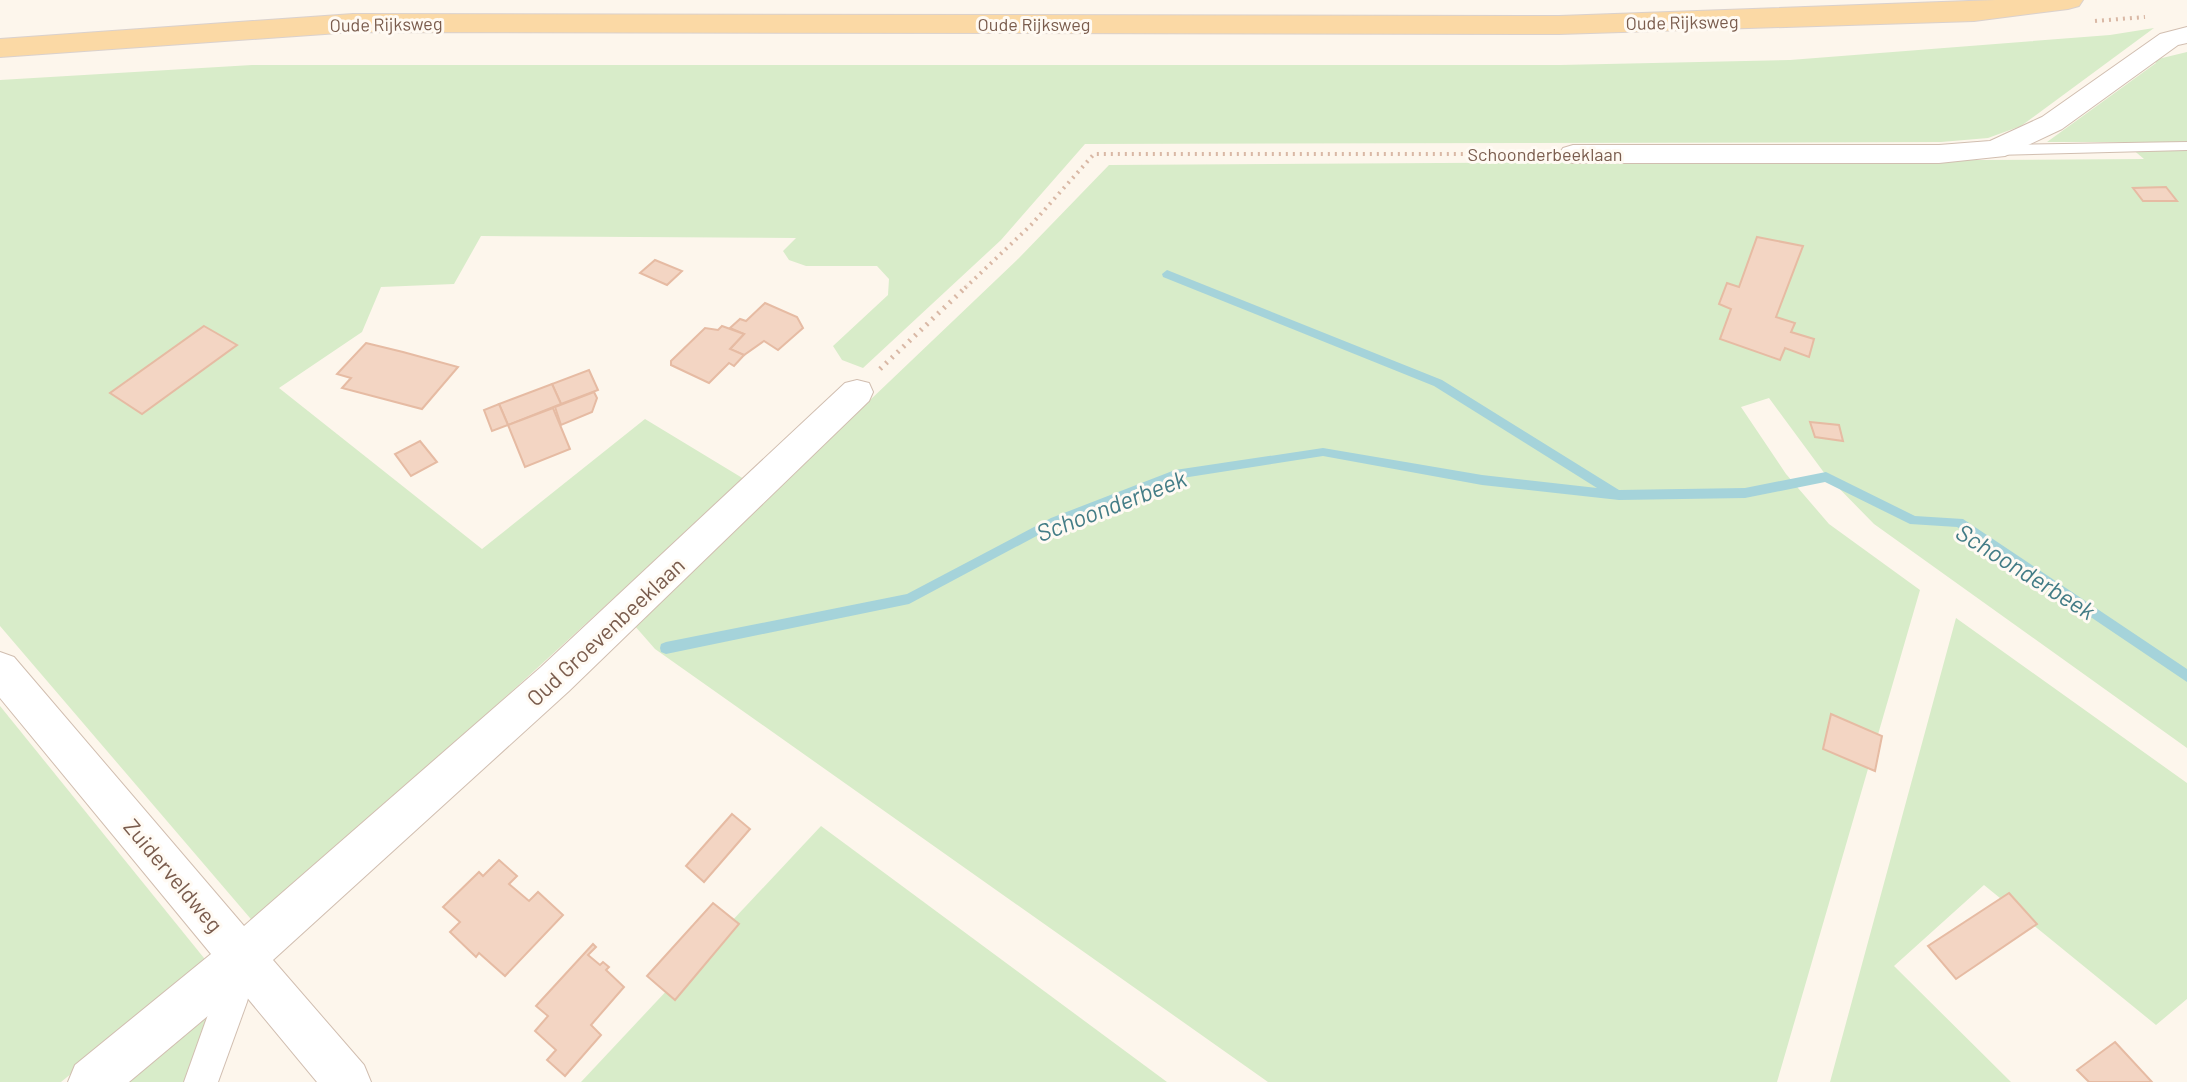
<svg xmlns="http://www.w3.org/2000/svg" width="2187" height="1082" font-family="Barlow,sans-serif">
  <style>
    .green { fill: #d8ecc9 }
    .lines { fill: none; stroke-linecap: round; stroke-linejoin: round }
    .stream { fill: #a5d3da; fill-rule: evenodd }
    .building { fill: #f3d5c3; stroke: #e6bba3; stroke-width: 2 }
    .service-casing { stroke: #d1beb0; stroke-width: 2 }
    .pedestrian-casing { stroke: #d1beb0; stroke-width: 2 }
    .minor-casing { stroke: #d1beb0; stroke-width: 2 }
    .primary-casing { stroke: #dad1cd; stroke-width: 2 }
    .path-far1 { stroke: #d9b8a5; stroke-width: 4; stroke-dasharray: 2 5; stroke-linecap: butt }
    .path { stroke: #d9b8a5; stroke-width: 5; stroke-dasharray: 2 6; stroke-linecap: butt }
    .service { fill: #fff; fill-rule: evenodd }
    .pedestrian { fill: #fff; fill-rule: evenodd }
    .minor { fill: #fff; fill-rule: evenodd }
    .primary { fill: #fbd9a5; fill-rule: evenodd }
    .labels { text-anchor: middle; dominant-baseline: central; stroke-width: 6; stroke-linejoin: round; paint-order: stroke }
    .far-street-label { font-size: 18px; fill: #7a5c4d; stroke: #fffaf3 }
    .street-label { font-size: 22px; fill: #7a5c4d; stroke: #fffaf3 }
    .water-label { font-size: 24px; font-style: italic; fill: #437c86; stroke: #fffaf3 }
  </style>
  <rect width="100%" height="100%" fill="#fdf6ec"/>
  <g class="green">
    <path d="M2154 28 2021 126 1988 138 1941 142 1085 144 1001 240 863 368 842 360 833 346 888 295 889 279 877 266H806L789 260 783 251 796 238 481 236 454 284 381 287 362 332 279 388 482 549 645 419 744 479 256 925 0 626V80L252 65H1560L1790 60 2110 35Z"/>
    <path d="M2187 52V748L1874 524 1825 474 1769 398 1741 407 1786 474 1829 524 1920 590 1777 1082H1268L655 649 634 625 1019 258 1109 165 2144 159 2124 142H2047L2156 63 2154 60Z"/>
    <path d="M1956 618 2187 783V999L2156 1025 1984 885 1894 966 2011 1082H1830Z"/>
    <path d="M0 706 208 963 61 1082H0Z"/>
    <path d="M821 826 1167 1082H581Z"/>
    <path d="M216 1009 187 1082H129Z"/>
  </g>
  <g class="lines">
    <path class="stream" d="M1167 270 1442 380 1619 490 1745 488 1826 472 1915 516 1963 519 2187 669V682L1957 527 1910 524 1825 482 1745 498 1619 500 1482 485 1323 456 1176 479 1059 524 909 604 666 654 661 652 660 648 661 644 666 642 907 594 1051 518 1175 470 1323 448 1482 475 1597 488 1434 386 1163 277 1162 274Z"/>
  </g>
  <g class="building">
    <path d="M2166 187 2177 201H2143L2133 188Z"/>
    <path d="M1757 237 1803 246 1776 317 1795 323 1791 332 1814 339 1809 357 1785 348 1780 360 1720 339 1731 309 1719 304 1727 283 1739 287Z"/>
    <path d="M655 260 682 271 667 285 640 273Z"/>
    <path d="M765 303 797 317 803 328 778 350 764 341 744 355 730 349 744 334 730 328 740 319 746 321Z"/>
    <path d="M204 326 237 345 142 414 110 393Z"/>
    <path d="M722 326 744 334 730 349 744 355 734 366 729 363 709 383 671 365V361L705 328 718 330Z"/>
    <path d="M366 343 403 352 458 367 422 409 342 388 351 378 337 374Z"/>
    <path d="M589 370 598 390 561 404 552 384Z"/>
    <path d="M552 384 561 404 508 425 499 404Z"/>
    <path d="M594 392 597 398 592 412 561 425 555 407Z"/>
    <path d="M499 404 508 425 492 431 484 410Z"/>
    <path d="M553 408 570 449 525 467 508 425Z"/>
    <path d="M1810 422 1839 425 1843 441 1815 437Z"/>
    <path d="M420 441 437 462 411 476 395 454Z"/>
    <path d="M1831 714 1882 736 1875 771 1823 749Z"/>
    <path d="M732 814 750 829 704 882 686 866Z"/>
    <path d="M499 860 517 876 509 884 529 901 538 892 563 915 505 976 479 953 476 957 450 932 460 922 443 907 479 872 483 876Z"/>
    <path d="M2009 893 2037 924 1956 979 1928 946Z"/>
    <path d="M713 903 739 924 675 1000 647 976Z"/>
    <path d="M593 944 596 947 588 955 600 965 603 962 609 967 606 970 624 987 591 1025 601 1035 565 1076 547 1060 556 1050 535 1031 548 1016 536 1006Z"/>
    <path d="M2115 1042 2152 1082H2089L2077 1070Z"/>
  </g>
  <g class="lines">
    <g class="service-casing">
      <path id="service" d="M2187 142V150L1995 155 1988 150 1995 145Z"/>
    </g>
    <g class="pedestrian-casing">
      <path id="pedestrian" d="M242 945 253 950 258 961 247 1002 218 1082H184L231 950Z"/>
    </g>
    <g class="minor-casing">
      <g id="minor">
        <path d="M2187 27V43L2178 45 2062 129 2005 156 1939 163H1573L1563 160 1559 154 1563 148 1573 145H1939L1990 141 2042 117 2160 34Z"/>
        <path d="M857 380 869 383 873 392 869 401 569 691 273 960 364 1065 371 1082H317L240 989 129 1082H68L75 1065 211 954 0 698V652L14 657 244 926 541 667 845 383Z"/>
      </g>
    </g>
    <g class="primary-casing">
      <path id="primary" d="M1996 0H2083L2079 6 2068 9 1974 21 1559 34 353 32 0 57V39L353 14 1559 16Z"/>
    </g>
    <g class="path-far1">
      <path d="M2095 21 2145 17"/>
      <path d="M965 288 1031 225 1094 154H1541"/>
    </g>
    <path class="path" d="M880 369 967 286"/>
    <use href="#service" class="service"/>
    <use href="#pedestrian" class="pedestrian"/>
    <use href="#minor" class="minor"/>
    <use href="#primary" class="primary"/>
  </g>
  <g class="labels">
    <g class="far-street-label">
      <text transform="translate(1682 22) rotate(-1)">Oude Rijksweg</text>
      <text transform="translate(386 24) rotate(-1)">Oude Rijksweg</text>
      <text x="1034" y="24">Oude Rijksweg</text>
      <text x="1545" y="154">Schoonderbeeklaan</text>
    </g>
    <g class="street-label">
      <text transform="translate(605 631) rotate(-43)">Oud Groevenbeeklaan</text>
      <text transform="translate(174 875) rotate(50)">Zuiderveldweg</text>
    </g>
    <g class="water-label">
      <text transform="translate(1111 505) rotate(-21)">Schoonderbeek</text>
      <text transform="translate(2026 571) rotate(32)">Schoonderbeek</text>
    </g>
  </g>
</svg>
